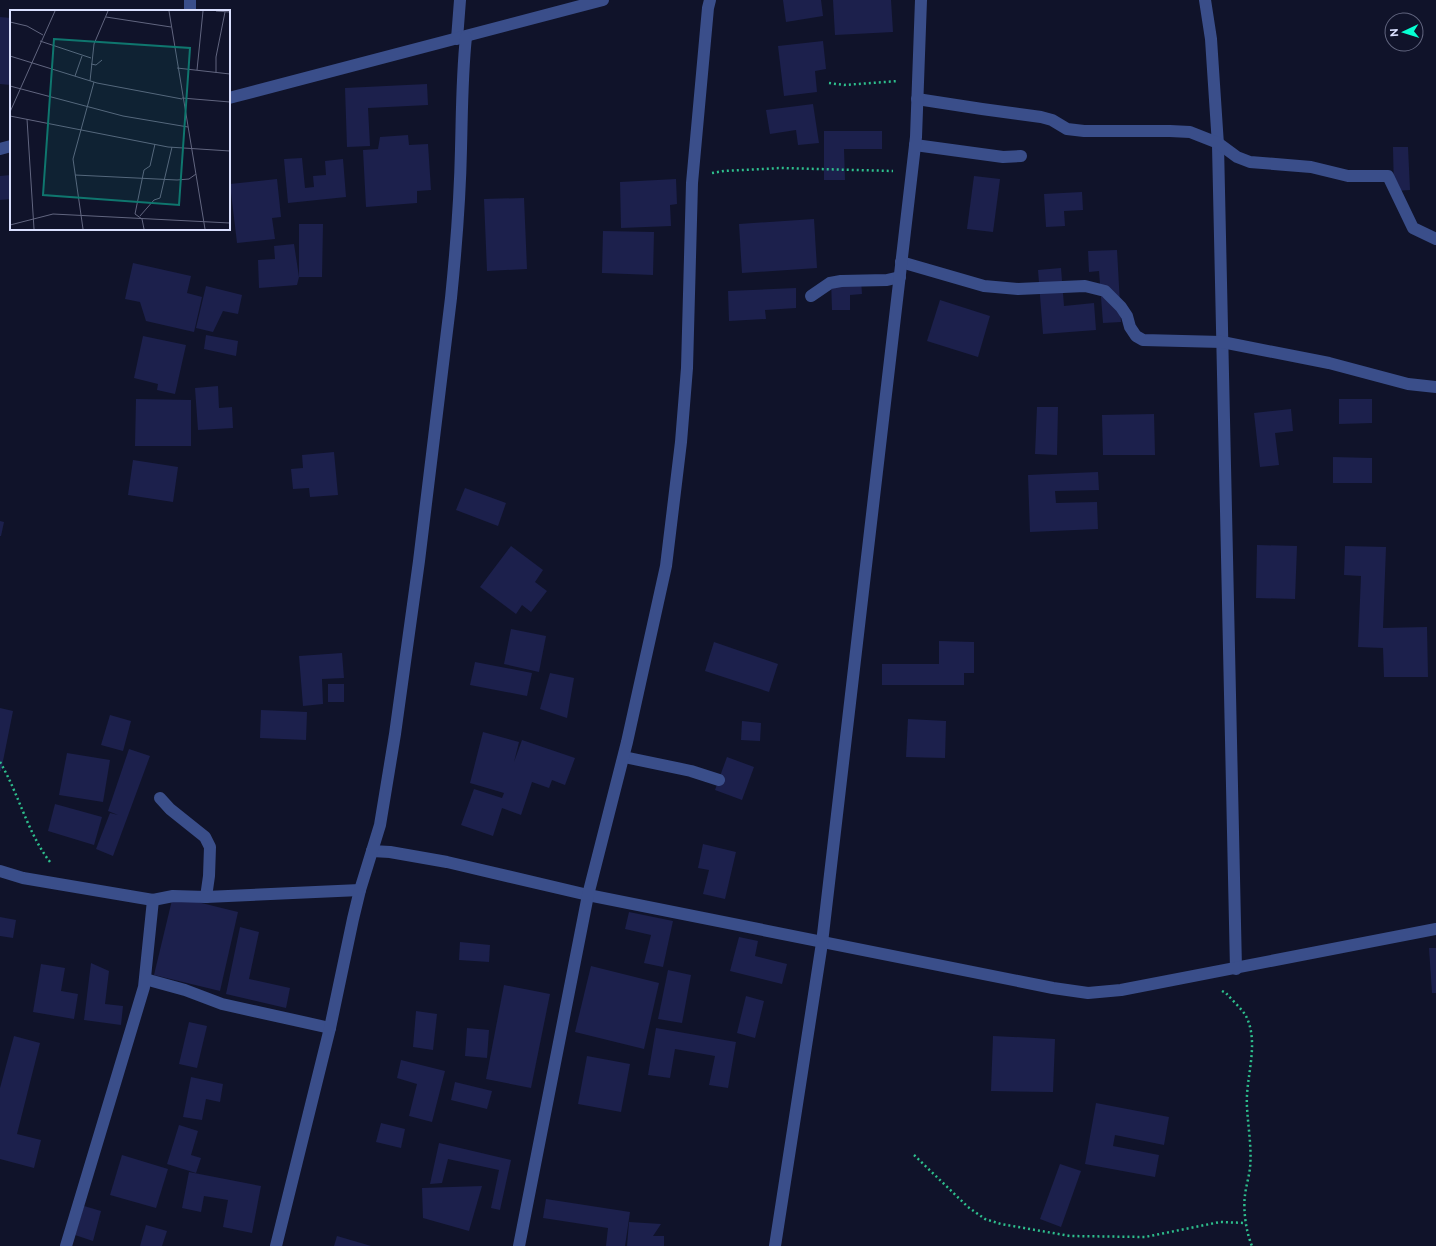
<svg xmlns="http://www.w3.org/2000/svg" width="1436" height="1246" font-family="Raleway,sans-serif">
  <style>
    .building { fill: #1c204c }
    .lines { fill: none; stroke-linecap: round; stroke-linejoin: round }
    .path { stroke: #2ebf8d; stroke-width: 2.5; stroke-dasharray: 2 3; stroke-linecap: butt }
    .minor { stroke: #3a4e8a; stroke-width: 12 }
    .inset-road { fill: none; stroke: #61657f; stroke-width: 1 }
    .view { fill: #0f766e; fill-opacity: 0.15; stroke: #0f766e; stroke-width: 2 }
    .inset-edge { fill: none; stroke: #dae0ff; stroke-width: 2 }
  </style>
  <rect width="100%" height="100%" fill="#10132a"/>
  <g class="building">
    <path d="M783 0H821L823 16 786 22Z"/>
    <path d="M833 0H891L893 32 835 35Z"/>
    <path d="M0 17 11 18V85L0 84Z"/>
    <path d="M823 41 826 69 815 71 817 92 784 96 778 46Z"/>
    <path d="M427 84 428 105 368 108 370 146 347 147 345 88Z"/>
    <path d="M813 104 819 143 798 145 796 130 770 134 766 110Z"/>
    <path d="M824 131H882V149H844L845 180H824Z"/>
    <path d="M408 135 409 145 428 144 431 190 417 191V203L366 207 363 150 378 149 380 137Z"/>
    <path d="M1393 147H1408L1410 190 1394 191Z"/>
    <path d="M302 158 305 188 314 187 313 176 326 175 325 161 343 159 346 197 288 203 284 159Z"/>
    <path d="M11 175V199L0 200V176Z"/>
    <path d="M974 176 1000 179 993 232 967 229Z"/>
    <path d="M277 179 281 217 272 218 275 239 237 243 230 184Z"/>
    <path d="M676 179 677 204 670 205 671 226 621 228 620 182Z"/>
    <path d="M1082 192 1083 210 1064 211 1065 226 1046 227 1044 194Z"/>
    <path d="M524 198 527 269 487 271 484 199Z"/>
    <path d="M814 219 817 268 742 273 739 224Z"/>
    <path d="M299 224H323L322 277H299Z"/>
    <path d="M603 231 654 232 653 275 602 273Z"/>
    <path d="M294 244 299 277 297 285 259 288 258 260 275 259 274 246Z"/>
    <path d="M1117 250 1121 322 1103 323 1099 271 1089 272 1088 251Z"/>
    <path d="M133 263 191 276 187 293 202 297 194 332 146 321 140 302 125 299Z"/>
    <path d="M1061 268 1064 306 1094 303 1096 330 1043 334 1038 270Z"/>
    <path d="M831 280H861L862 294 850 295V310H832Z"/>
    <path d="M206 286 242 295 238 314 223 311 213 332 196 328Z"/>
    <path d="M796 288V308L765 310 766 319 729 321 728 291Z"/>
    <path d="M940 300 990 316 978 357 927 341Z"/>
    <path d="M206 335 238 341 236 356 204 349Z"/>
    <path d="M143 336 186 345 175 394 157 390 158 384 134 378Z"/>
    <path d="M218 386 219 408 232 407 233 428 198 430 195 388Z"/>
    <path d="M136 399 191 400V446H135Z"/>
    <path d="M1339 399H1372V423L1339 424Z"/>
    <path d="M1037 407H1058L1057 455 1035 454Z"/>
    <path d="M1291 409 1293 431 1275 433 1279 465 1260 467 1254 413Z"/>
    <path d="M1154 414 1155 455H1103L1102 415Z"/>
    <path d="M334 452 338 495 310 497 309 488 293 489 291 469 303 468 302 455Z"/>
    <path d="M1333 457 1372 458V483H1333Z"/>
    <path d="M133 460 178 467 173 502 128 495Z"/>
    <path d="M1098 472 1099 490 1055 491 1056 503 1097 502 1098 529 1030 532 1028 475Z"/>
    <path d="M465 488 506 503 498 526 456 510Z"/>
    <path d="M0 521 4 522 1 536H0Z"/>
    <path d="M1257 545 1297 546 1295 599 1256 598Z"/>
    <path d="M511 546 543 570 535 582 547 591 531 612 522 605 516 614 480 587Z"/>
    <path d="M1345 546 1386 547 1383 628 1427 627 1428 677H1384L1383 648 1358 647 1361 576 1344 575Z"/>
    <path d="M511 629 546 636 539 672 504 664Z"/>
    <path d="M939 641 974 642V673H964V685H882V664H939Z"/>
    <path d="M714 642 778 664 769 692 705 671Z"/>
    <path d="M342 653 344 678 322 679 323 704 303 706 299 656Z"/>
    <path d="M475 662 532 673 527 696 470 685Z"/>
    <path d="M550 673 574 678 567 718 540 709Z"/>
    <rect x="328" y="684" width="16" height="18"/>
    <path d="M0 708 13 711 1 771H0Z"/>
    <path d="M261 710 307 712 306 740 260 738Z"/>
    <path d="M110 715 131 721 123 751 101 745Z"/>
    <path d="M908 719 946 721 945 758 906 757Z"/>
    <path d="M742 721 761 723 760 741 741 740Z"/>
    <path d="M483 732 519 742 514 762 522 740 575 758 565 785 552 780 549 788 532 782 521 815 502 808 493 836 461 825 474 789 502 798 504 793 470 783Z"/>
    <path d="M129 749 150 756 113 856 96 849 110 813 118 815 108 811Z"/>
    <path d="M67 753 110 760 103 802 59 795Z"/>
    <path d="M727 757 754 767 742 800 715 790Z"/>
    <path d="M55 804 102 817 94 845 48 831Z"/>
    <path d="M703 844 736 852 725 899 703 894 709 870 698 868Z"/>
    <path d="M173 896 238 912 220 991 154 975Z"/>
    <path d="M629 912 673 921 663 967 644 963 651 935 625 929Z"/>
    <path d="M0 917 16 920 13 938 0 936Z"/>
    <path d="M240 927 259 932 249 979 290 988 286 1008 226 994Z"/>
    <path d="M739 937 758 941 755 956 787 964 782 984 730 971Z"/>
    <path d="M460 942 490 945 489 962 459 960Z"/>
    <path d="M1429 948H1436V993H1432Z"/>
    <path d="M91 963 109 971 105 1004 123 1006 121 1025 84 1020Z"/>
    <path d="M41 964 65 968 61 991 78 994 74 1019 33 1012Z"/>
    <path d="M591 966 659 983 644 1049 575 1032Z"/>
    <path d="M668 970 691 975 682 1023 658 1019Z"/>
    <path d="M504 985 550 994 531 1088 486 1079Z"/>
    <path d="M746 996 764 1001 755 1038 737 1033Z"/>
    <path d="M416 1011 437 1014 433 1050 413 1047Z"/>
    <path d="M189 1022 207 1026 197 1068 179 1064Z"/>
    <path d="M467 1028 489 1030 487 1058 465 1056Z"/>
    <path d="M656 1028 736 1042 728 1088 709 1085 715 1056 675 1049 670 1078 648 1075Z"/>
    <path d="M14 1036 40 1043 17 1134 41 1140 34 1168 0 1159V1088Z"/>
    <path d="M993 1036 1055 1039 1053 1092 991 1091Z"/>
    <path d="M587 1056 630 1064 621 1112 578 1104Z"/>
    <path d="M401 1060 445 1071 432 1122 409 1116 417 1084 397 1078Z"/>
    <path d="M191 1077 223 1084 220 1102 206 1099 202 1120 183 1117Z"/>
    <path d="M455 1082 492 1091 487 1109 451 1100Z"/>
    <path d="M1096 1103 1169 1117 1164 1145 1115 1135 1113 1146 1159 1155 1155 1177 1085 1164Z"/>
    <path d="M381 1123 405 1129 401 1148 376 1142Z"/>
    <path d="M179 1125 198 1131 191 1155 201 1158 196 1173 167 1164Z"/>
    <path d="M439 1143 511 1160 500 1210 491 1208 499 1170 448 1159 442 1183 430 1184Z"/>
    <path d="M122 1155 168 1169 156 1208 110 1195Z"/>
    <path d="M1060 1164 1081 1171 1061 1227 1040 1219Z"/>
    <path d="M189 1172 261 1186 252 1233 223 1227 228 1200 204 1196 201 1212 182 1208Z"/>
    <path d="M482 1186 469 1231 423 1218 422 1188Z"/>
    <path d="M546 1199 630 1212 625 1246H606L608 1228 543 1218Z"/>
    <path d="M84 1206 101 1211 93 1241 75 1235Z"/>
    <path d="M629 1222 661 1224 653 1236H664V1246H627Z"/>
    <path d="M146 1225 167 1231 162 1246H140Z"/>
    <path d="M337 1236 371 1246H334Z"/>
  </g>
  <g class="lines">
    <g class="path">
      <path d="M829 83 844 85 898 81"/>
      <path d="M712 173 724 171 781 168 893 171"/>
      <path d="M0 762C19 794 27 832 50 862"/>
      <path d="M1222 991 1226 993C1232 1000 1241 1008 1246 1016 1260 1044 1245 1078 1247 1107 1248 1127 1252 1148 1250 1168 1249 1177 1246 1186 1245 1195 1243 1210 1246 1232 1252 1246"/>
      <path d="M914 1155 968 1207 985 1219 1001 1224 1070 1236 1145 1237 1220 1222 1246 1223"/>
    </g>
    <g class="minor">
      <path d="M1205 0 1211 39 1218 145 1236 969"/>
      <path d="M190 11V0"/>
      <path d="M457 39 460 0"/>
      <path d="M229 98 603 0"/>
      <path d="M917 99 982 109 1041 117 1052 120 1067 129 1084 131H1170L1190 132 1218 143 1237 157 1250 162 1311 167 1348 176H1388L1413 228 1436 239"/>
      <path d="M915 145 1003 157 1021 156"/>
      <path d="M0 149 11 146"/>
      <path d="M901 262 984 286 1018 289 1085 286 1105 291 1121 307 1127 316 1130 327 1136 336 1143 340 1222 342 1329 363 1408 384 1436 387"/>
      <path d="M811 296 830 283 841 281 887 280 900 277"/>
      <path d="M624 757 691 771 719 780"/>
      <path d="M160 798 170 809 205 837 210 847 209 876 206 897"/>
      <path d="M372 851 390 852 447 862 588 895 1053 988 1088 993 1121 990 1436 929"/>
      <path d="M0 871 23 878 153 900 173 896 206 897 360 890"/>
      <path d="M145 979 185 990 222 1004 330 1028"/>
      <path d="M66 1246 144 987 153 900"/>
      <path d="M276 1246 330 1028 353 919 360 890 380 825 395 734 419 561 451 298C456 249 460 199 461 149 462 111 462 74 466 37"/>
      <path d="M519 1246 588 895 627 742 666 566 681 442 687 368 692 183 708 8 710 0"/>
      <path d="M775 1246 822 943 916 137 921 0"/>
    </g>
  </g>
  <g transform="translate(10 10)">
    <rect width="220" height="220" fill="#10132a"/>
    <path class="inset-road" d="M159 1 195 219M206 1 220 2M96 7 161 17M0 12 17 16 33 25M30 31 81 48M0 46 87 73 172 89M81 54 86 55 92 50M167 58 220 64M187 60 193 1M206 63V47L215 2M65 66 72 46M80 71 84 34 98 1M0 76 113 106 178 117M172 88 220 92M0 102 45 1M0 106 158 137 220 141M17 109 24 219M65 165 167 170 179 169 186 164M130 206 144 190 150 188 162 137M0 215 43 204 220 213M73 219 63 149 84 72M134 219 132 209 125 204 134 160 140 156 145 134"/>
    <path class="view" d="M44 29 180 38 169 195 33 185Z"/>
    <rect width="220" height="220" class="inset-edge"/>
  </g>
  <g transform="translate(1404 32) rotate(266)"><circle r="19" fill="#10132a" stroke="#61657f"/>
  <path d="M0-3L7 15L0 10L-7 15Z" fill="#06ffd2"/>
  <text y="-6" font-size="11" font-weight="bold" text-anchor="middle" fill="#dae0ff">N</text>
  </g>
</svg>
